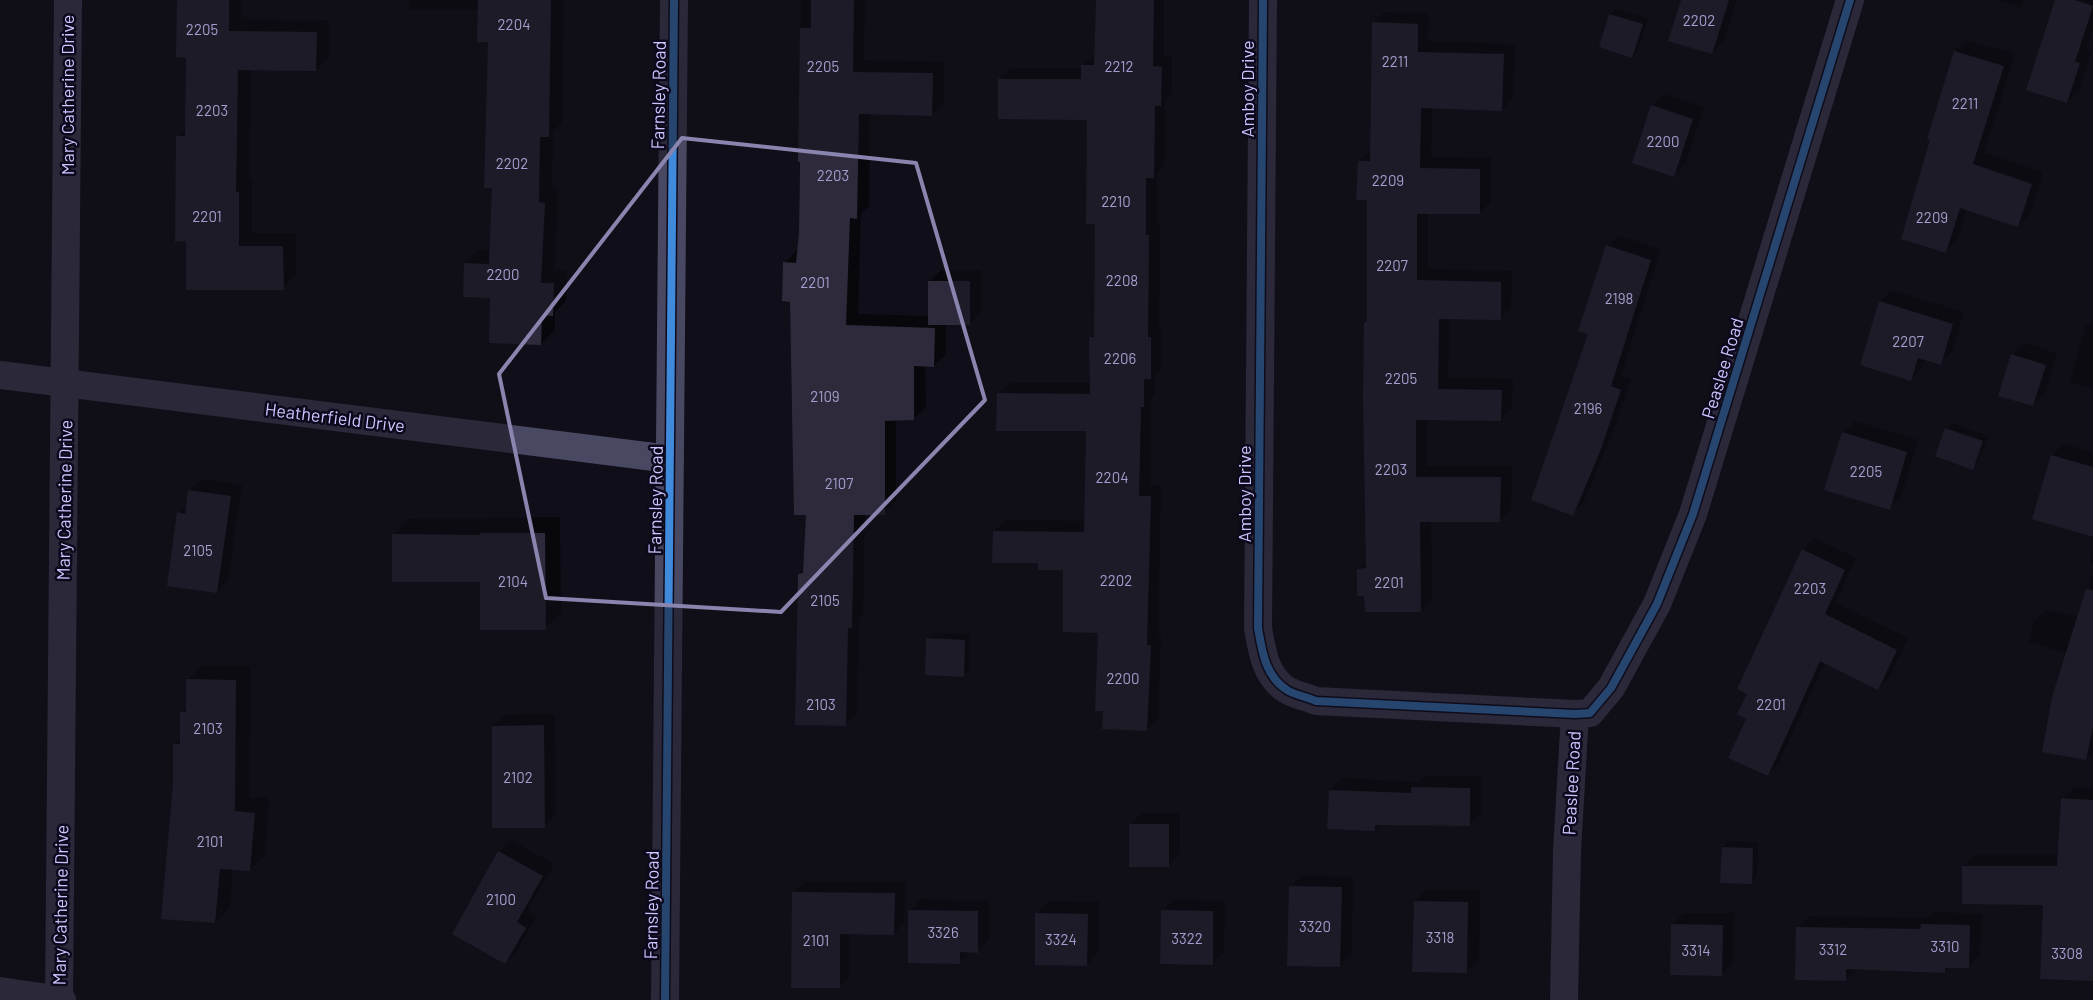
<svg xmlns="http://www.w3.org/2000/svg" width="2093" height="1000" font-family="Barlow,sans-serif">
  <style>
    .shadow { fill: #0007 }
    .building { fill: #2e2a3c }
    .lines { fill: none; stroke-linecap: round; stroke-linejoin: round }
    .minor { stroke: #494862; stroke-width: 28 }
    .cycleway-casing { stroke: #0d091d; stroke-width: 11 }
    .cycleway { stroke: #408adc; stroke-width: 8 }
    .marked { fill: none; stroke: #8a85ae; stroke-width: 4; stroke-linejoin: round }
    .labels { text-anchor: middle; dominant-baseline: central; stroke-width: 5; stroke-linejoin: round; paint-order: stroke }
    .number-label { font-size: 15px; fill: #a49ece }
    .street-label { font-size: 18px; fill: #ccc5ff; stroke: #0d091d }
  </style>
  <rect width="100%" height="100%" fill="#100e18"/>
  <g class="shadow">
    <path d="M178 0H241V19L329 20V56L316 69H251L249 179H252V233H296V275L283 288 188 240 178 137 187 128V56Z"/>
    <path d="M410 0H564L562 122 553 132 552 189H558L555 270H567L566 301 555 312V330L541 344 491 297 465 264 478 250 491 251 493 187 489 41 479 10H410Z"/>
    <path d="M801 0H865L864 60 944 62V103L932 115 870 113 869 206 861 213 858 314 930 316V281L941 270H981V312L970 324H946V354L934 366 925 365 926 407 914 419H896V502L884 513 865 514 863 615 859 619 857 713 845 725 800 574 805 569 807 514 791 300 785 263 796 251H799Z"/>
    <path d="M1097 0H1164V56H1172V94L1165 100V165L1157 173V225H1160L1159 326H1162V367L1155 374V395L1151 399 1150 485H1161L1158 635H1161L1158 718 1147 729 1104 710 1099 632 1065 569 1039 562 994 531 1005 520 1085 521 1087 430 998 394 1009 383H1091L1090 338 1095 333 1096 223 1089 119 1000 79 1011 68H1083V65L1096 54Z"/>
    <path d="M1682 0H1737L1724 41 1712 53Z"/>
    <path d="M1997 0H2026L2020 7Z"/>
    <path d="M2057 0H2093V30L2086 50 2091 52 2079 90 2067 102Z"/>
    <path d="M1616 9 1648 18 1638 51 1632 57 1600 47 1610 14Z"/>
    <path d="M1385 12 1429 13 1428 41 1515 44 1513 98 1502 110 1432 108 1431 157 1491 158V201L1480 213H1428V269L1512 271 1511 308 1500 319 1450 318 1448 378 1513 379 1512 408 1501 419 1427 418V466H1512L1511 509 1500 520H1431L1432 599 1420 611 1366 595 1358 569 1367 560 1366 323 1368 320V199L1359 161 1371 150 1373 23Z"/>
    <path d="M1967 40 2015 54 1984 153 2043 172 2030 214 2018 226 1967 209 1957 240 1945 252 1955 52Z"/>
    <path d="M1664 94 1704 107 1686 163 1674 175 1652 106Z"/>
    <path d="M1618 235 1661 249 1621 375 1631 379 1611 437 1583 503 1572 514 1589 333 1607 246Z"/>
    <path d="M1892 290 1964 312 1952 352 1940 363 1925 359 1923 368 1911 380 1861 364 1881 301Z"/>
    <path d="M2093 320V389L2070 382 2085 327Z"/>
    <path d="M2024 343 2057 353 2045 393 2033 405 2012 355Z"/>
    <path d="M1855 421 1918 440 1901 497 1889 508 1843 433Z"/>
    <path d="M1952 423 1988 436 1978 462 1972 468 1946 429Z"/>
    <path d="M2064 444 2093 452V536L2052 455Z"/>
    <path d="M201 479 242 485 228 580 217 592 178 513 187 504 189 491Z"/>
    <path d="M560 517 561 613 545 628 482 581 393 535 408 519Z"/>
    <path d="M1814 538 1856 558 1836 603 1908 638 1890 677 1878 688 1825 662 1779 763 1767 775 1748 718 1749 693 1803 550Z"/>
    <path d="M2093 553V563L2090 562Z"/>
    <path d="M2093 572V752L2086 759 2067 654 2029 642 2034 621 2046 610 2079 617Z"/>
    <path d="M933 633 970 634 969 670 963 675 927 639Z"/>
    <path d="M203 665 251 666 249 797 269 798 265 855 250 870 233 868 230 907 215 922 174 784V745L181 738V712L188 706V680Z"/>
    <path d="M555 714 556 815 544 826 493 726 505 715Z"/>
    <path d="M1424 776H1482L1481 813 1469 825 1380 824 1375 830 1330 790 1342 778 1418 782Z"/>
    <path d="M2074 787 2093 788V980L2044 904 1963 866 1975 854 2059 855 2062 799Z"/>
    <path d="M1142 813H1180V854L1168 866 1130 825Z"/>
    <path d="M511 840 554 864 528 910 537 916 517 951 505 963 499 852Z"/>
    <path d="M1729 841 1758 843 1757 877 1751 883 1723 847Z"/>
    <path d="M1302 875 1353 876 1352 953 1340 965 1290 887Z"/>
    <path d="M804 882H905L904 924 893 934 850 933V976L839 987 793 893Z"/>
    <path d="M1427 889 1480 890 1479 960 1467 972 1415 901Z"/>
    <path d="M921 899 989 900V940L977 951H971L959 963 910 910Z"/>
    <path d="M1174 899 1225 900 1224 952 1212 964 1162 911Z"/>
    <path d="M1048 901 1099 902 1098 953 1087 965 1037 913Z"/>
    <path d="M1934 912 1982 914 1980 955 1969 967 1949 966 1944 971 1857 968 1846 980 1798 928 1809 916 1928 918Z"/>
    <path d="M1684 913H1734L1733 963 1721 974 1672 924Z"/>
  </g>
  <g class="building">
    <path d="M177 0H229V31L317 32 316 71 238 70 236 192H239V246H283L284 290H186V241L175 242 176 136H185L186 58 176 57Z"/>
    <path d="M478 0H551L549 137H540L539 202 545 203 541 283H554L553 316 542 315 541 345 489 343 490 298 463 297 464 263 489 264 492 188H484L488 42H477Z"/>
    <path d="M811 0H854L853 72 933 73 932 116 859 114 857 219 850 218 846 325 935 328 934 367 914 366V420L885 421V515H854L852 628H848L846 726 795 725 798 574 803 573 806 515H794L790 302 782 301 783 262 796 263 799 233 800 162H798L800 28H811Z"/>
    <path d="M1096 0H1154L1153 66 1162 67 1161 106H1155L1154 178H1146V235H1149L1148 337H1151V379H1144V407H1141L1139 496H1151L1147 645H1151L1147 731 1102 729 1103 711H1095L1098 633 1063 632V570H1038V563H992L993 531 1084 532 1086 431H996L997 393 1090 394 1089 337H1094L1095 224H1086L1087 120 998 119V79H1081V65H1094Z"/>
    <path d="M1681 0H1729L1712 54 1668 41Z"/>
    <path d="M2055 0H2075L2093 6 2075 62 2080 63 2067 103 2026 90Z"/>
    <path d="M1609 14 1643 24 1632 58 1599 47Z"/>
    <path d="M1372 22 1418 24V52L1504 54 1502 111 1421 108 1420 168 1480 169V214H1417V280L1501 282V320L1439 319 1438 389 1502 390 1501 421 1416 420V477H1501L1500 522H1420L1421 612H1365L1364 596H1357V569L1366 568 1363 400 1364 322H1367V200H1356L1358 161H1370Z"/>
    <path d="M1954 51 2004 66 1973 164 2032 184 2018 227 1960 208 1946 253 1901 239 1930 140 1927 139Z"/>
    <path d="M1651 105 1693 119 1674 177 1632 163Z"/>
    <path d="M1606 245 1651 260 1611 386 1621 390 1601 449 1573 516 1531 500 1588 334 1578 331Z"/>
    <rect x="928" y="281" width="42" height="44"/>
    <path d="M1879 301 1953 324 1941 365 1918 358 1911 381 1860 365Z"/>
    <path d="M2011 354 2046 365 2033 406 1998 396Z"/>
    <path d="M1945 428 1983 441 1973 470 1935 456Z"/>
    <path d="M1842 432 1907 452 1890 510 1824 490Z"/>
    <path d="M2051 455 2093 467V537L2032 519Z"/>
    <path d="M188 490 231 496 217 593 167 586 177 512 185 514Z"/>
    <path d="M480 533H545L546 630H480V582H392V534L480 535Z"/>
    <path d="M1802 549 1845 570 1825 614 1897 650 1878 690 1820 661 1768 776 1728 758 1746 719 1737 714 1747 694 1737 689Z"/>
    <path d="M2086 589 2093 590V727L2086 760 2042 752 2052 697Z"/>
    <path d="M926 638 965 640 964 677 925 675Z"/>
    <path d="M186 679 236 680 235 811 255 813 250 871 220 869 215 923 161 919 173 784V744H180V712H186Z"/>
    <path d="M544 725 545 828H492V726Z"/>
    <path d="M1411 787 1470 788V826L1375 825V831L1327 829 1329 790 1411 793Z"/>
    <path d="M2061 798 2093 800V981L2040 979 2043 905 1962 904V866H2057Z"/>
    <rect x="1129" y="824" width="40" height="43"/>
    <path d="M1722 847 1753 848 1752 884 1720 883Z"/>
    <path d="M498 851 543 876 517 922 526 928 505 964 452 934Z"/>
    <path d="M1289 886 1342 887 1340 967 1287 966Z"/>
    <path d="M792 892 895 893 894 935 840 934V988H791Z"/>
    <path d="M1414 901 1468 902 1467 973 1412 972Z"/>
    <path d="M908 910 978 911V953L960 952V964L908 963Z"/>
    <path d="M1161 910 1213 911V965L1160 964Z"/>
    <path d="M1035 913 1088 914 1087 966 1035 965Z"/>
    <path d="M1671 924 1723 925 1722 976 1670 975Z"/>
    <path d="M1921 924 1970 925 1969 968H1945V973L1846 969V981L1795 980 1796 927 1920 929Z"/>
  </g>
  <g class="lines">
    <g class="minor">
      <path d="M1263 0 1258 628C1262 651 1265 676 1287 690 1295 695 1307 697 1316 701L1575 714 1590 713 1611 688 1657 604 1693 514 1850 0"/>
      <path d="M0 375 670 459"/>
      <path d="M0 991 62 1000"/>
      <path d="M59 1000 68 0"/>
      <path d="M665 1000 674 0"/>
      <path d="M1564 1000 1567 851 1575 714"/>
    </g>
    <g class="cycleway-casing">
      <g id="cycleway">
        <path d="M1263 0 1258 628C1262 651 1265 676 1287 690 1295 695 1307 697 1316 701L1575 714 1590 713 1611 688 1657 604 1693 514 1850 0"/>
        <path d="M665 1000 674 0"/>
      </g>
    </g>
    <use href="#cycleway" class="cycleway"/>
  </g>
  <path d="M0 0H2093V1000H0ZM682 138 916 163 985 400 781 612 546 598 499 374Z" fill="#100e18" fill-opacity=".55" fill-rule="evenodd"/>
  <path class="marked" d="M682 138 916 163 985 400 781 612 546 598 499 374Z"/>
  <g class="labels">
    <g class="number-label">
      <text x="1699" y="20">2202</text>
      <text x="514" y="24">2204</text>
      <text x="202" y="29">2205</text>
      <text x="1395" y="61">2211</text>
      <text x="823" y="66">2205</text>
      <text x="1119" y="66">2212</text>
      <text x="1965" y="103">2211</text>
      <text x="212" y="110">2203</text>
      <text x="1663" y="141">2200</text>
      <text x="512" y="163">2202</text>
      <text x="833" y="175">2203</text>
      <text x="1388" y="180">2209</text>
      <text x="1116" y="201">2210</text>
      <text x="207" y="216">2201</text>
      <text x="1932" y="217">2209</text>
      <text x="1392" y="265">2207</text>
      <text x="503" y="274">2200</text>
      <text x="1122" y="280">2208</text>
      <text x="815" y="282">2201</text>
      <text x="1619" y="298">2198</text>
      <text x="1908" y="341">2207</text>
      <text x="1120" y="358">2206</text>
      <text x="1401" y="378">2205</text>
      <text x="825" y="396">2109</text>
      <text x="1588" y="408">2196</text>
      <text x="1391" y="469">2203</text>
      <text x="1866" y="471">2205</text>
      <text x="1112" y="477">2204</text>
      <text x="839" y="483">2107</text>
      <text x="198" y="550">2105</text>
      <text x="1116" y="580">2202</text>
      <text x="513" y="581">2104</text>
      <text x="1389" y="582">2201</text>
      <text x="1810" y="588">2203</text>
      <text x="825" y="600">2105</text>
      <text x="1123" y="678">2200</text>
      <text x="821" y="704">2103</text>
      <text x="1771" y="704">2201</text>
      <text x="208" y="728">2103</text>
      <text x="518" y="777">2102</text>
      <text x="210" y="841">2101</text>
      <text x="501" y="899">2100</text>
      <text x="1315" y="926">3320</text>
      <text x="943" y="932">3326</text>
      <text x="1440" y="937">3318</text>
      <text x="1187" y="938">3322</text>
      <text x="1061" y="939">3324</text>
      <text x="816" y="940">2101</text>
      <text x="1945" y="946">3310</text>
      <text x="1833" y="949">3312</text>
      <text x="1696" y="950">3314</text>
      <text x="2067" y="953">3308</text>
    </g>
    <g class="street-label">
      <text transform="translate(1247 89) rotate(-90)">Amboy Drive</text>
      <text transform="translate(67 95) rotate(-90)">Mary Catherine Drive</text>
      <text transform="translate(658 95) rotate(-89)">Farnsley Road</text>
      <text transform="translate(1722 368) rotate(-73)">Peaslee Road</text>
      <text transform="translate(335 417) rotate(7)">Heatherfield Drive</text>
      <text transform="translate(1244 494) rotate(-90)">Amboy Drive</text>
      <text transform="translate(64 500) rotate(-89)">Mary Catherine Drive</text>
      <text transform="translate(655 500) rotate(-89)">Farnsley Road</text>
      <text transform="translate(1571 783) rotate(-87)">Peaslee Road</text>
      <text transform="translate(60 905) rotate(-89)">Mary Catherine Drive</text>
      <text transform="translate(651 905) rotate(-89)">Farnsley Road</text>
    </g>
  </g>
</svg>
